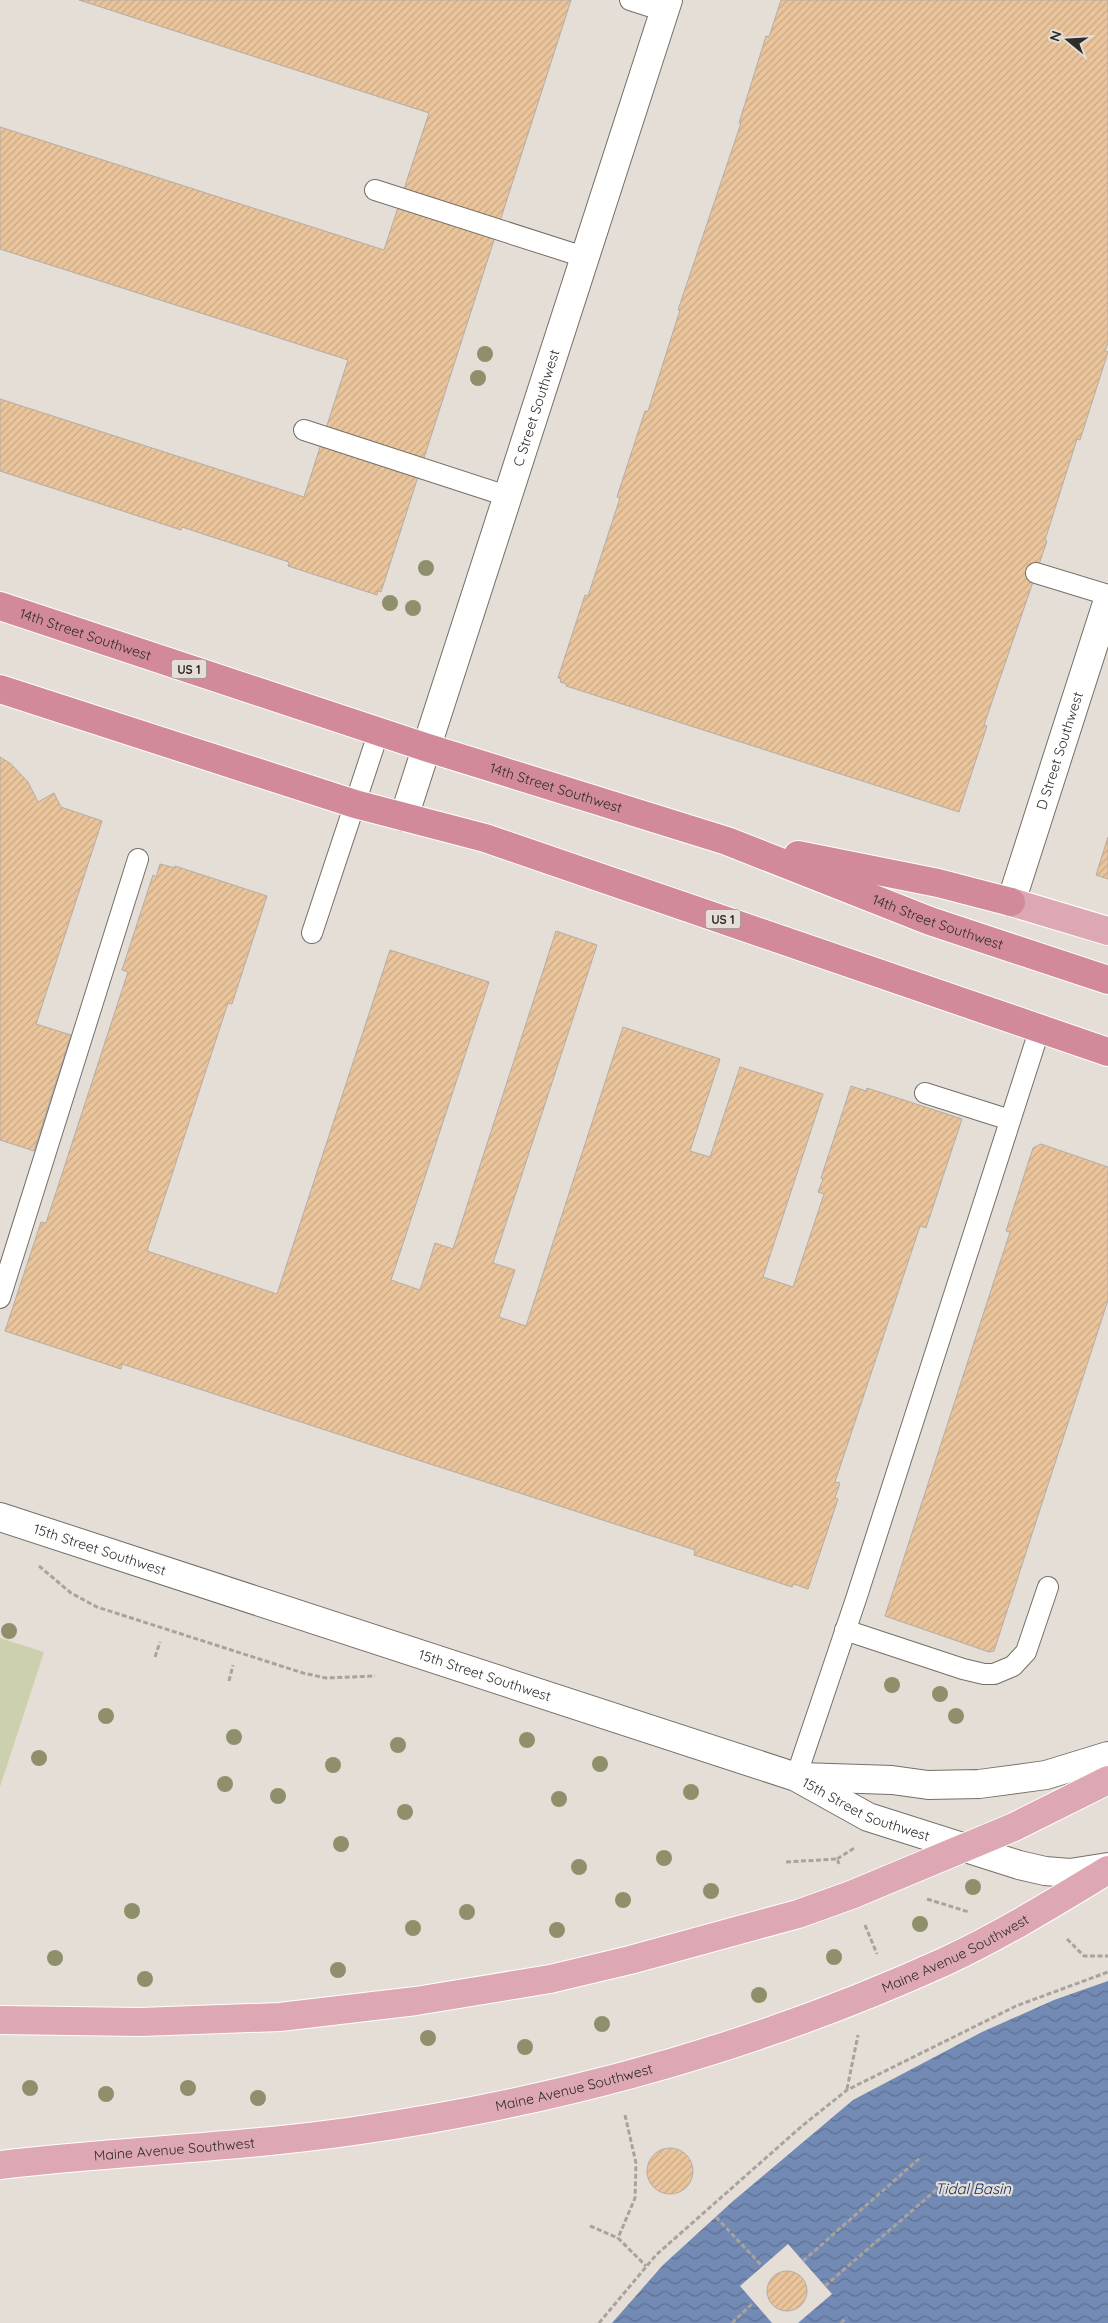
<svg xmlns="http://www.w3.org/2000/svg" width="1108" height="2323" font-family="Quicksand,sans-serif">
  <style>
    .grass { fill: #ccd0af }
    .water { fill: url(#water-waves) }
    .pier { fill: #e5ded6 }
    .building { fill: url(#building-hatch); stroke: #b4ada5 }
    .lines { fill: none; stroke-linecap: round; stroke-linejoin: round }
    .service-casing { stroke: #756f68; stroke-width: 22 }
    .tertiary-casing { stroke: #756f68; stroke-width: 30 }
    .secondary-casing { stroke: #756f68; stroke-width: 30 }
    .primary-casing { stroke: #fff; stroke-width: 30 }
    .trunk-casing { stroke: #fff; stroke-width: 30 }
    .path { stroke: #a9a39d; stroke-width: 3; stroke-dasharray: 5 2.5; stroke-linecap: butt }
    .service { stroke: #fff; stroke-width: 20 }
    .tertiary { stroke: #fff; stroke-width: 28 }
    .secondary { stroke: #fff; stroke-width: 28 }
    .primary { stroke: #dda7b3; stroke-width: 28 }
    .trunk { stroke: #d28a9a; stroke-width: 28 }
    .tree { fill: #908f6b }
    .labels { text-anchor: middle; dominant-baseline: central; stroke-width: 4.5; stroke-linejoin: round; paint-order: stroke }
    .shield { fill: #e5ded6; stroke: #65615d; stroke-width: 1 }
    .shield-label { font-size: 12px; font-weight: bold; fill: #2e2c29 }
    .street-label { font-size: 14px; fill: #2e2c29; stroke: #e5ded6 }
    .water-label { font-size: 15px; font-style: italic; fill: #0f2d61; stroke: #e5ded6 }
  </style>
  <defs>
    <pattern id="water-waves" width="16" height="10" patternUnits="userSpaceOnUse" patternTransform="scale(1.25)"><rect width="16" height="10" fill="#728ab4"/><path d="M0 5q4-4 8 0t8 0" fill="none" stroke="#5e7192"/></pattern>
    <pattern id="building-hatch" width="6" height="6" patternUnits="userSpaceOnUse" patternTransform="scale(1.25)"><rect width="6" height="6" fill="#eac49b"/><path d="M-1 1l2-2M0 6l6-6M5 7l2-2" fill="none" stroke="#c9a986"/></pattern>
  </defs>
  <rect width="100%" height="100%" fill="#e5ded6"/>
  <path class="grass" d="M0 1638 44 1652 0 1787Z"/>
  <path class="water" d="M1108 1981V2323H612L663 2265 732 2202 853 2100 982 2032 1054 2000Z"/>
  <path class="pier" d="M788 2244 832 2294 798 2323H772L740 2286Z"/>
  <g class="building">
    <path d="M79 0H571L381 592 378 591 377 595 288 566 289 562 203 534 182 527 181 530 0 471V399L304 497 348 360 0 249V127L384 250 429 113Z"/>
    <path d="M781 0H1108V343L1105 351 1108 352 1080 440 1077 439 1045 540 1047 541 984 725 987 726 959 812 566 686 567 684 560 682 561 679 558 678 585 595 588 596 620 498 617 497 645 411H648L680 310H678L741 123H739L766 36 769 37Z"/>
    <path d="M0 757 11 764 28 782 38 802 54 793 61 807 102 821 36 1024 71 1035 34 1151 0 1140Z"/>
    <path d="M1108 837V879L1096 875Z"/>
    <path d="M160 864 175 868V866L267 896 232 1004 228 1003 147 1251 277 1294 390 950 489 982 391 1280 420 1290 435 1243 453 1249 556 931 597 945 493 1263 515 1270 499 1317 526 1326 623 1027 720 1059 690 1151 710 1157 740 1067 823 1094 763 1277 793 1287 824 1194 818 1192 823 1179 821 1178 851 1086 866 1091 867 1088 962 1119 926 1228 920 1226 835 1482 840 1483 835 1498 838 1499 808 1589 794 1584 792 1587 694 1555 695 1550 122 1364 121 1369 5 1331 41 1222 46 1223 128 972 122 970 153 875 156 877Z"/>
    <path d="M1041 1144 1108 1167V1300L994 1651 989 1652 885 1616 1010 1232 1006 1231 1033 1148Z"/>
    <circle cx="670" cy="2171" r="23"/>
    <circle cx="787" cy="2291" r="20"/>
  </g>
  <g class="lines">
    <g class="service-casing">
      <g id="service">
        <path d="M630 0 664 11"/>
        <path d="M375 190 584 257"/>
        <path d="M304 430 507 496"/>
        <path d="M1036 573 1108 595"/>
        <path d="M312 933 379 731"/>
        <path d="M925 1093 1010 1120"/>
        <path d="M0 1298 138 859"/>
        <path d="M845 1630 963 1669 984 1674H994L1013 1666 1026 1652 1048 1587"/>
        <path d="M796 1777 856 1599 1040 1028"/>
      </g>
    </g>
    <g class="tertiary-casing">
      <g id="tertiary">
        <path id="s1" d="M1011 902 1108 600"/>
      </g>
    </g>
    <g class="secondary-casing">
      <g id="secondary">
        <path id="s2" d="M404 817 668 0"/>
        <path id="s3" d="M0 1517 796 1777 868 1817 1019 1865 1045 1871 1070 1873 1108 1867"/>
        <path d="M800 1777 892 1780 928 1785 979 1784 1046 1775 1108 1756"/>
      </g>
    </g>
    <g class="primary-casing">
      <g id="primary">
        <path d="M1011 902 1108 931"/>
        <path d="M0 2020 140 2022 280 2017 416 2001 550 1979 630 1960 798 1914 851 1895 1014 1827 1108 1780"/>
        <path id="s4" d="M0 2165C118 2151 236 2148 354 2131 557 2102 759 2046 946 1961 1002 1935 1055 1902 1108 1870"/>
      </g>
    </g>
    <g class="trunk-casing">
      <g id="trunk">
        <path id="s5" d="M0 606 425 747 727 841 930 921 1108 980"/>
        <path d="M0 689 355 804 485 838 1108 1052"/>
        <path d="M798 855 938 883 1011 902"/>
      </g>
    </g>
    <g class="path">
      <path d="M39 1566 71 1593 97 1607 303 1673 326 1678 375 1676"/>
      <path d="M155 1657 160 1642"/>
      <path d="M229 1681 233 1665"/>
      <path d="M837 1859 856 1847"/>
      <path d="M786 1862 837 1859 839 1864"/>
      <path d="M927 1899 969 1912"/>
      <path d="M865 1925 877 1954"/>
      <path d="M1067 1939 1084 1956H1108"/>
      <path d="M847 2089 858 2035"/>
      <path d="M625 2115 636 2163 635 2198 618 2238 646 2266"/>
      <path d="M716 2217 762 2266"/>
      <path d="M590 2226 618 2238"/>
      <path d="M803 2261 921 2157"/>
      <path d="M825 2286 944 2183"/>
      <path d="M599 2323 656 2255 802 2126 847 2090 1016 2006 1108 1972"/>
      <path d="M732 2323 754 2302"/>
      <path d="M841 2323 847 2317"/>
    </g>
    <use href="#service" class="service"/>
    <use href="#tertiary" class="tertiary"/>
    <use href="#secondary" class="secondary"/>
    <use href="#primary" class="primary"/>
    <use href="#trunk" class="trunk"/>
  </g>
  <g class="tree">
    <circle cx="485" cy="354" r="8"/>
    <circle cx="478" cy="378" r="8"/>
    <circle cx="426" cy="568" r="8"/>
    <circle cx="390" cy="603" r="8"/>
    <circle cx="413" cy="608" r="8"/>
    <circle cx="9" cy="1631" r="8"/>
    <circle cx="892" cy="1685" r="8"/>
    <circle cx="940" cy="1694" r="8"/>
    <circle cx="106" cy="1716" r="8"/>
    <circle cx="956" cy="1716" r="8"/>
    <circle cx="234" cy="1737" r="8"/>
    <circle cx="527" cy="1740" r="8"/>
    <circle cx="398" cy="1745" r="8"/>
    <circle cx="39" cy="1758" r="8"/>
    <circle cx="600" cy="1764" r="8"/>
    <circle cx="333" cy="1765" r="8"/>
    <circle cx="225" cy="1784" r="8"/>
    <circle cx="691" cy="1792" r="8"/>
    <circle cx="278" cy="1796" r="8"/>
    <circle cx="559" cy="1799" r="8"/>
    <circle cx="405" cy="1812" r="8"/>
    <circle cx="341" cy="1844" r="8"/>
    <circle cx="664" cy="1858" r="8"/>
    <circle cx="579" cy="1867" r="8"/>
    <circle cx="973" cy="1887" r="8"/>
    <circle cx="711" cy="1891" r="8"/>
    <circle cx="623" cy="1900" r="8"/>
    <circle cx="132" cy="1911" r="8"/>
    <circle cx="467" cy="1912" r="8"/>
    <circle cx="920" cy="1924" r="8"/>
    <circle cx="413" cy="1928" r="8"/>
    <circle cx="557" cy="1930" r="8"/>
    <circle cx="834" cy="1957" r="8"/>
    <circle cx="55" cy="1958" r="8"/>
    <circle cx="338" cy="1970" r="8"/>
    <circle cx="145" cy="1979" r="8"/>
    <circle cx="759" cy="1995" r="8"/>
    <circle cx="602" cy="2024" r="8"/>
    <circle cx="428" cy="2038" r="8"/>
    <circle cx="525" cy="2047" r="8"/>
    <circle cx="30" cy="2088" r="8"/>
    <circle cx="188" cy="2088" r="8"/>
    <circle cx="106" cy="2094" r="8"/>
    <circle cx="258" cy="2098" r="8"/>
  </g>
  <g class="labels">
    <g class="shield">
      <rect x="171.5" y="659.5" width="35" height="19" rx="4"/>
      <rect x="705.5" y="909.5" width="35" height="19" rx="4"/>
    </g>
    <g class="shield-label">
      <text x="189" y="669">US 1</text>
      <text x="723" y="919">US 1</text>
    </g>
    <g class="street-label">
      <text stroke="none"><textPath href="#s2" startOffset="430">C Street Southwest</textPath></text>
      <text stroke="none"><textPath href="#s5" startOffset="90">14th Street Southwest</textPath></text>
      <text stroke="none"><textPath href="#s1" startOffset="159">D Street Southwest</textPath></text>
      <text stroke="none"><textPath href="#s5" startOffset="585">14th Street Southwest</textPath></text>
      <text stroke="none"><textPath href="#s5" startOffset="990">14th Street Southwest</textPath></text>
      <text stroke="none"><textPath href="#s3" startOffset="105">15th Street Southwest</textPath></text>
      <text stroke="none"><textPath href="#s3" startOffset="510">15th Street Southwest</textPath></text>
      <text stroke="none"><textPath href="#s3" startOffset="915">15th Street Southwest</textPath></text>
      <text stroke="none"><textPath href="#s4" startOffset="985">Maine Avenue Southwest</textPath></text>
      <text stroke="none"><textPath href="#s4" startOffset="580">Maine Avenue Southwest</textPath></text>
      <text stroke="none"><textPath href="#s4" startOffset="175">Maine Avenue Southwest</textPath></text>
    </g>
    <g class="water-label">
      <text x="973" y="2188">Tidal Basin</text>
    </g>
  </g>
  <g transform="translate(1068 40) rotate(288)" stroke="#e5ded6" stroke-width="4" paint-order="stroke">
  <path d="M0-4L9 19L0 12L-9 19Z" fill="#2e2c29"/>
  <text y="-8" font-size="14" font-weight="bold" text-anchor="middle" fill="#2e2c29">N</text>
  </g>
</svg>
